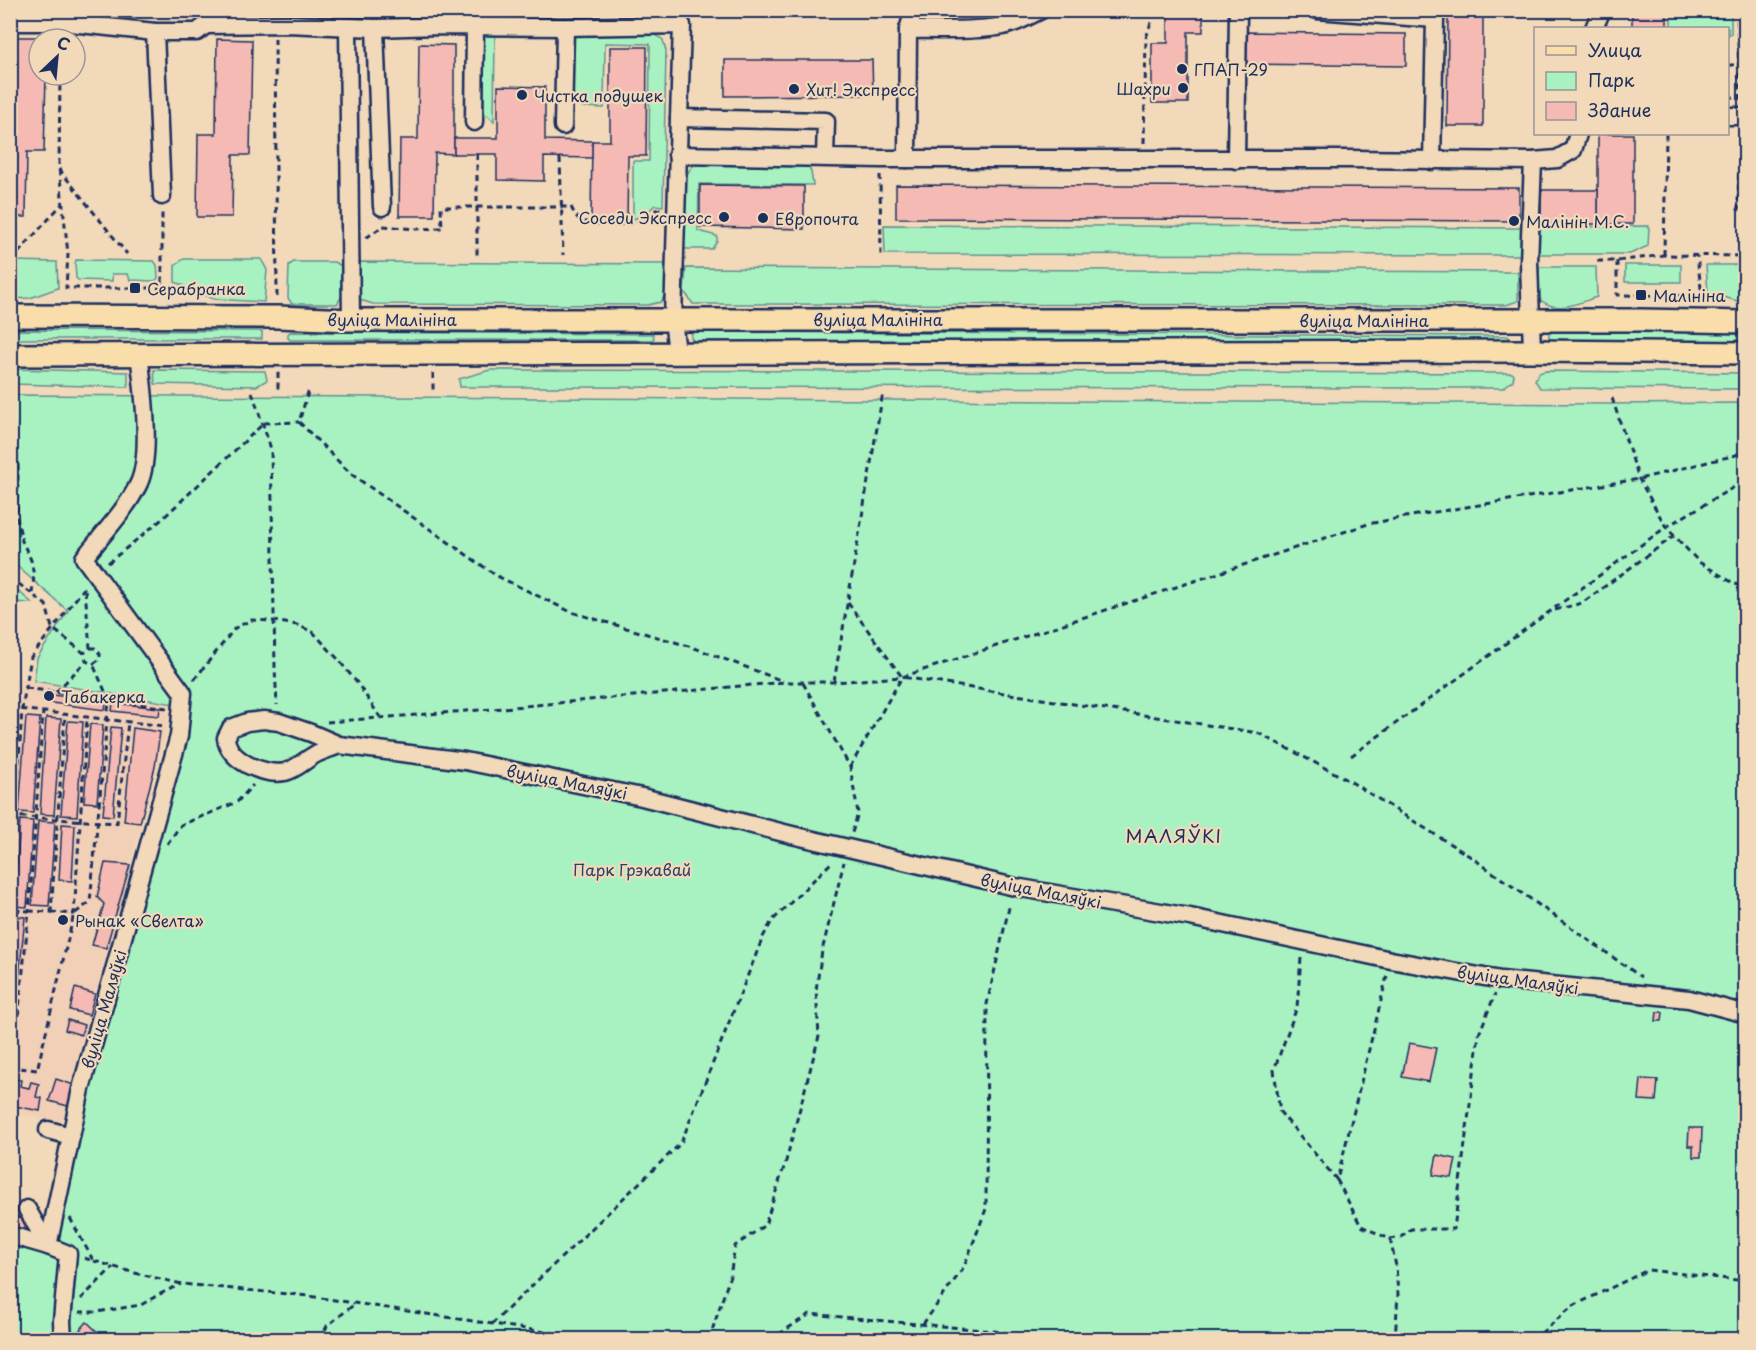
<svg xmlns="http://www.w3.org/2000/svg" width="1756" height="1350" font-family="'Playpen Sans',sans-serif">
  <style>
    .built { fill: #f2d0b7 }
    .green { fill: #a8f2c1; stroke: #629090; stroke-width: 1.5 }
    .building { fill: #f5bab3; stroke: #1b2f5e; stroke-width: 1.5 }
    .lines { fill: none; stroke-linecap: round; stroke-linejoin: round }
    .minor-casing { stroke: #1b2f5e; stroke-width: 21 }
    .major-casing { stroke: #1b2f5e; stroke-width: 26 }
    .path { stroke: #1b2f5e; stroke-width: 3; stroke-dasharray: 6 4.5; stroke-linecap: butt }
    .minor { stroke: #f1d9b9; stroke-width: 16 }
    .major { stroke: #f9deab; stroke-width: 21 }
    .poi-dot { fill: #1b2f5e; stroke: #f1d9b9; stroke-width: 2 }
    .labels { text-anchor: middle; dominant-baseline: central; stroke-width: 4.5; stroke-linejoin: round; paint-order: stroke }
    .poi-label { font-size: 16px; fill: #1b2f5e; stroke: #f1d9b9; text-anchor: start }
    .street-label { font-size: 16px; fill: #1b2f5e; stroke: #f1d9b9 }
    .park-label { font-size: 16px; fill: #294268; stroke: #f1d9b9 }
    .neighbourhood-label { font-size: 18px; letter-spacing: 1.5px; fill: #1b2f5e; stroke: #f1d9b9 }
  </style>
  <rect width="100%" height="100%" fill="#f1d9b9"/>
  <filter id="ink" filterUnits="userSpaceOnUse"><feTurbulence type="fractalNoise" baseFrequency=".0167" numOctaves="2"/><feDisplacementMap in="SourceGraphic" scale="12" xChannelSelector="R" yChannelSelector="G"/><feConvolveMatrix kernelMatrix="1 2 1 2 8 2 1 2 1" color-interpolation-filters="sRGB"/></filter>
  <g filter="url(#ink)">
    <path class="built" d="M10 678 170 703 166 730 61 1124 11 1111Z"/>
    <g class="green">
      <path d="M1745 10 1746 87H1742V11Z"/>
      <path d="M1671 11H1731V33L1728 35V28H1671Z"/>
      <path d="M574 33H653L663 40 666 51 663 206 655 205 644 215 633 219V161H649L650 44 605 43 604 108 583 107 571 99 570 36Z"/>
      <path d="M484 34H495L494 121 484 113Z"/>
      <path d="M1745 119V204L1744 202 1742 120Z"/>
      <path d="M711 160 808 164 811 172 813 185 699 184 698 231 717 236V241L712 249H685L682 245C682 226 678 179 693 166 698 162 705 162 711 160Z"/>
      <path d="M884 225 1522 228 1523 255 885 254Z"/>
      <path d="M1649 226 1648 246 1630 254H1539L1538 227Z"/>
      <path d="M184 259H261L267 270 264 302 213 299 175 282V265Z"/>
      <path d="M76 260 154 261 157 265 158 278 155 281 130 280 128 274H112V281L78 280 76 278 75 264Z"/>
      <path d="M11 261 57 262 58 288 30 298 11 299Z"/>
      <path d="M294 262H334L342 266V296L337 304H292L288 298 289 265Z"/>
      <path d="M355 262 666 264V292L661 302 648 305 373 304 360 300 356 297Z"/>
      <rect x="1625" y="265" width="56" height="17"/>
      <path d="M1706 265H1745V303L1708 293Z"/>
      <path d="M1539 267H1596L1597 297C1577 303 1556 315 1538 298Z"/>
      <path d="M686 268 1518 272V301L1506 305 693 304 684 291Z"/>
      <path d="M11 330 262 331V339H11Z"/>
      <path d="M1745 330 1746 342H1553L1549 338V334L1554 331Z"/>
      <path d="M290 332 653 334 654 338 652 340H290L288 338V334Z"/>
      <path d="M694 332 1507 336 1510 338V342L1506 344 694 341 691 338V335Z"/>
      <path d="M11 369 128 372V387L11 384Z"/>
      <path d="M154 370 265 371 267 380 257 386 155 384Z"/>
      <path d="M490 370 1512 373 1514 375 1513 380 1503 388 460 387 459 379Z"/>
      <path d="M1545 371 1745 373V389L1540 388 1535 380 1539 373Z"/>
      <path d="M11 395 1606 404 1745 403V1339H11V1241L41 1251 181 705 34 681 37 658 68 611 11 561Z"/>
      <path d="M11 585 32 603 11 602Z"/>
    </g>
    <g class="building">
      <path d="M1168 10H1203V32H1188V103H1152V43H1168Z"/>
      <path d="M1448 10H1483V126H1447Z"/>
      <rect x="1632" y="10" width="35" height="18"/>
      <path d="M1243 32 1406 34V66L1243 64Z"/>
      <path d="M11 37H46V39H39V75H46L44 152H27L26 217H10Z"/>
      <path d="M217 39 252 40 250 155H233L232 217H197L198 134H216Z"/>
      <path d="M419 44 454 45V154L435 153 434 216H399L400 139H418Z"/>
      <path d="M610 47H647L646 156H628L627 220H591L592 141H610Z"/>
      <path d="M725 60H872L873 95 725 96Z"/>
      <path d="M498 86 545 87V140L592 141V158L544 157V181L497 180V154H454V138H498Z"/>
      <rect x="1598" y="134" width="35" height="90"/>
      <path d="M700 185 804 186V229L700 227Z"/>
      <path d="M896 185 1519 188V221L896 218Z"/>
      <rect x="1541" y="190" width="57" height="34"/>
      <path d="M45 694 106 702 105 710 44 702Z"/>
      <path d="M113 703 160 708 159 716 112 711Z"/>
      <path d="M10 715 18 716 11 811H10Z"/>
      <path d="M26 717 40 718 33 813 19 812Z"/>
      <path d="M46 718 61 719 54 815 40 814Z"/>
      <path d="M68 721 83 722 77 816 61 815Z"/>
      <path d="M90 724 103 725 97 803 84 802Z"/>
      <path d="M111 727 121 728 113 816 103 815Z"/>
      <path d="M133 728 160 732 155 767 140 823 124 821Z"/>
      <path d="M20 820 33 821 27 907 14 906Z"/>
      <path d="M38 821 55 822 49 906 32 905Z"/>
      <path d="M62 824 75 825 72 881 59 880Z"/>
      <path d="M105 863 130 865 106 948 92 945 104 904 97 897Z"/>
      <path d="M14 916 25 917 13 1037H10V949Z"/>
      <path d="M75 988 95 994 89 1015 70 1010Z"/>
      <path d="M1657 1012H1663L1662 1021H1656Z"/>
      <path d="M68 1020 84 1025 81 1035 65 1030Z"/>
      <path d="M1409 1043 1436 1048 1429 1082 1402 1077Z"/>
      <path d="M10 1078 21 1080 20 1086 29 1088 31 1082 39 1084 36 1097 42 1098 40 1111 10 1105Z"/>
      <path d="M56 1079 74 1085 68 1106 49 1101Z"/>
      <path d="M1641 1079 1658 1080 1656 1101 1639 1100Z"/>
      <path d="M1689 1128H1702L1701 1157H1693V1146H1688Z"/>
      <path d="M1437 1155 1456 1159 1452 1178 1433 1175Z"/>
      <path d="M17 1217 27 1221 24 1230 14 1227Z"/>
      <path d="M87 1322 106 1340H71Z"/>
    </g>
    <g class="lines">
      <g class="minor-casing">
        <g id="minor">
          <path d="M1317 10 1435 19"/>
          <path d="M10 22H61L155 32H197L206 25 288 24 375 28 439 26 565 27 682 25 679 118"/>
          <path d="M348 27 351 320"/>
          <path d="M375 28 382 207"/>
          <path d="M1594 28 1602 10"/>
          <path d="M908 30C937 29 968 32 997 27 1013 25 1027 17 1041 10"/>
          <path d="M155 32 162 196"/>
          <path d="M1728 116H1746"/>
          <path d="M474 122 475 26"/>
          <path d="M563 126 565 27"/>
          <path d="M677 155 880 159H1348L1533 161"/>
          <path d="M907 159 908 30 914 10"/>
          <path d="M1236 160 1238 10"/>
          <path d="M1432 161 1435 19 1434 10"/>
          <path d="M1532 351 1529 262 1533 161 1557 159 1573 150 1578 134"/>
          <path d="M677 353 673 319 679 118 826 121 825 157"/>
          <path d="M339 745C332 748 324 750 318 753 307 758 297 769 285 772 264 776 228 761 226 738L231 728 247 722 264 720 279 722 311 733 339 745 465 761 642 797 792 835 1015 887 1190 917 1391 960 1501 980 1689 999 1746 1014"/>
          <path d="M48 1130 71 1136"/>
          <path d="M27 1209 48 1246"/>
          <path d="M10 1235 48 1246 68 1254 62 1321 63 1340"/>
          <path d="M48 1246 81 1089 179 736 183 693 84 558C102 535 127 509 139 483 152 454 143 386 139 354"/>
        </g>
      </g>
      <g class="major-casing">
        <g id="major">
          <path d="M10 316 278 317 351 320H1641L1746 322"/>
          <path d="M10 355 1532 351 1746 353"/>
        </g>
      </g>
      <g class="path">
        <path d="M1737 10 1740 102"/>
        <path d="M275 39 277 299"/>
        <path d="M1728 65H1738"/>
        <path d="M60 75 59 168 68 254 66 288H162V212"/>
        <path d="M1728 98 1746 95"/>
        <path d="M1740 132 1738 209 1746 213"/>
        <path d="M1144 143 1146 38 1152 20V10"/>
        <path d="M477 154V255"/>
        <path d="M560 158 563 255"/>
        <path d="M59 169 127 254"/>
        <path d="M880 175 881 258"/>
        <path d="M366 238 383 226 416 229 442 228 441 207H571C573 211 576 217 579 219 589 226 625 226 636 222 645 219 651 209 661 209"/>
        <path d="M10 247 18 253 62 204"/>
        <path d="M1664 255 1666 134"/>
        <path d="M1597 261H1617L1664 255 1746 256"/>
        <path d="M1617 261V295L1702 296 1697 256"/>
        <path d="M278 372V392"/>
        <path d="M433 373V392"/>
        <path d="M11 391 18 467 17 518 22 541 31 560 34 576 32 594"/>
        <path d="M252 392 271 449 275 668 277 705"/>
        <path d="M308 392 299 422 351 474 497 576 571 612 692 647 783 681"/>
        <path d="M1612 398 1639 479 1666 527 1699 562 1735 584 1746 587"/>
        <path d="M108 563 161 520 264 423 299 422"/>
        <path d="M10 577 46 605 52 628 84 653 86 661 93 664 100 659V654L95 648H90L84 653"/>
        <path d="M85 590 90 648"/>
        <path d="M848 603 902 677 1258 733 1348 780 1471 857 1641 977"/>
        <path d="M1555 610 1582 603 1674 536"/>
        <path d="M194 680 235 628 251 620 274 621 297 625 313 632 337 658 358 684 380 717"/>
        <path d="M834 682 883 392"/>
        <path d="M803 683 850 767 858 813 852 833"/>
        <path d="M26 688 167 708"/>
        <path d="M56 692 86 661"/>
        <path d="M10 708 164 726"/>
        <path d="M327 722 492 709 785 682H834L902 677 1368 524 1411 516 1639 479 1736 455 1746 448"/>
        <path d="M1351 756 1666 527 1746 480"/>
        <path d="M850 767 902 677"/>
        <path d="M10 816 117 823 128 722"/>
        <path d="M167 844 181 825 237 802 253 785"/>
        <path d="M10 910 22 709 31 657 85 587"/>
        <path d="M51 912 74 914 87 718"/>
        <path d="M10 917 11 910 29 911 43 712"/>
        <path d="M1301 958 1297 1007 1274 1070 1280 1112 1337 1180"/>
        <path d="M1387 976 1337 1180 1361 1226 1390 1239 1396 1266 1398 1294 1395 1340"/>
        <path d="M10 1067 37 1070 74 914 90 902 109 700 93 664"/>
        <path d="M13 1068 29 911 51 912 65 715"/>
        <path d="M70 1218 93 1260"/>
        <path d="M1390 1239 1401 1237 1411 1229H1454L1479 1034 1495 994"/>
        <path d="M84 1258 135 1273 182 1284 308 1296 598 1340"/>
        <path d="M81 1299 113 1267"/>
        <path d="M79 1312H97L141 1305 158 1295 181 1284"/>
        <path d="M492 1324 681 1143 763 937 772 921 833 861"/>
        <path d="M923 1324 964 1267 986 1209 987 1004 1010 903"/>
        <path d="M38 1340 46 1333"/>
        <path d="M320 1340 327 1326 356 1303"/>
        <path d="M709 1340 730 1276 735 1246 765 1225 786 1161 819 1036 816 990 822 951 844 862"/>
        <path d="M770 1340 810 1314 994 1331 1046 1340"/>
        <path d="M1533 1340 1573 1306 1648 1270 1746 1281"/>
      </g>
      <use href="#minor" class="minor"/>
      <use href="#major" class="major"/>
    </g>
  </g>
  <g class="poi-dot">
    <circle cx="1182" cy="69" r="6"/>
    <circle cx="1183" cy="88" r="6"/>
    <circle cx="794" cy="89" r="6"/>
    <circle cx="522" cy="95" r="6"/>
    <circle cx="724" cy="217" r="6"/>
    <circle cx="763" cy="218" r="6"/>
    <circle cx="1514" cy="221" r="6"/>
    <rect x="129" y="282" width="12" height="12" rx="3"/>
    <rect x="1635" y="289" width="12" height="12" rx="3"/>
    <circle cx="49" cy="696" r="6"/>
    <circle cx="63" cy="920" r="6"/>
  </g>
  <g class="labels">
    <g class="poi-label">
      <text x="1194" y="69">ГПАП-29</text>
      <text x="1171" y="88" text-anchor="end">Шахри</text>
      <text x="806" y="89">Хит! Экспресс</text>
      <text x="534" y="95">Чистка подушек</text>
      <text x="712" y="217" text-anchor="end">Соседи Экспресс</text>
      <text x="775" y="218">Европочта</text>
      <text x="1526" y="221">Малінін М.С.</text>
      <text x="147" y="288">Серабранка</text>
      <text x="1653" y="295">Малініна</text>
      <text x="61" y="696">Табакерка</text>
      <text x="75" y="920">Рынак «Свелта»</text>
    </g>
    <g class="street-label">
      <text x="392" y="319">вуліца Малініна</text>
      <text x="878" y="319">вуліца Малініна</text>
      <text x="1364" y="320">вуліца Малініна</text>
      <text transform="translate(567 781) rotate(11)">вуліца Маляўкі</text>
      <text transform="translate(1041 890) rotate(11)">вуліца Маляўкі</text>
      <text transform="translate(1518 979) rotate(8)">вуліца Маляўкі</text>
      <text transform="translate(103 1009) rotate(-74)">вуліца Маляўкі</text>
    </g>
    <g class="park-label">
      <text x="632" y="869">Парк Грэкавай</text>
    </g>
    <g class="neighbourhood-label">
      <text x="1174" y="835">МАЛЯЎКІ</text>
    </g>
  </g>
  <rect width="1756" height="1350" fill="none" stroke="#f1d9b9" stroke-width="36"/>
  <rect x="18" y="18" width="1720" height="1314" fill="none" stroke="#1b2f5e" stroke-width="2" filter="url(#ink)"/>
  <rect x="1534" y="27" width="195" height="108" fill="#f1d9b9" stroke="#9b9595" stroke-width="1.5"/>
  <rect x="1546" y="46" width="30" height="9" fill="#f9deab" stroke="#9b9595" stroke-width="1.5"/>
  <text x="1588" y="57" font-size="18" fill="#1b2f5e">Улица</text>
  <rect x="1546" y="72" width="30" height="18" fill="#a8f2c1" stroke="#9b9595" stroke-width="1.5"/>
  <text x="1588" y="87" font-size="18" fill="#1b2f5e">Парк</text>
  <rect x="1546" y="102" width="30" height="18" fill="#f5bab3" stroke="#9b9595" stroke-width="1.5"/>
  <text x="1588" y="117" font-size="18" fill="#1b2f5e">Здание</text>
  <g transform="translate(57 57) rotate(26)"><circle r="28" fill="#f1d9b9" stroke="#9b9595" stroke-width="1.5"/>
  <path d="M0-4.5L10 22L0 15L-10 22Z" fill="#1b2f5e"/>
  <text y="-9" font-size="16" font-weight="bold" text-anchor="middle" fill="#1b2f5e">С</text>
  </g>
</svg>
